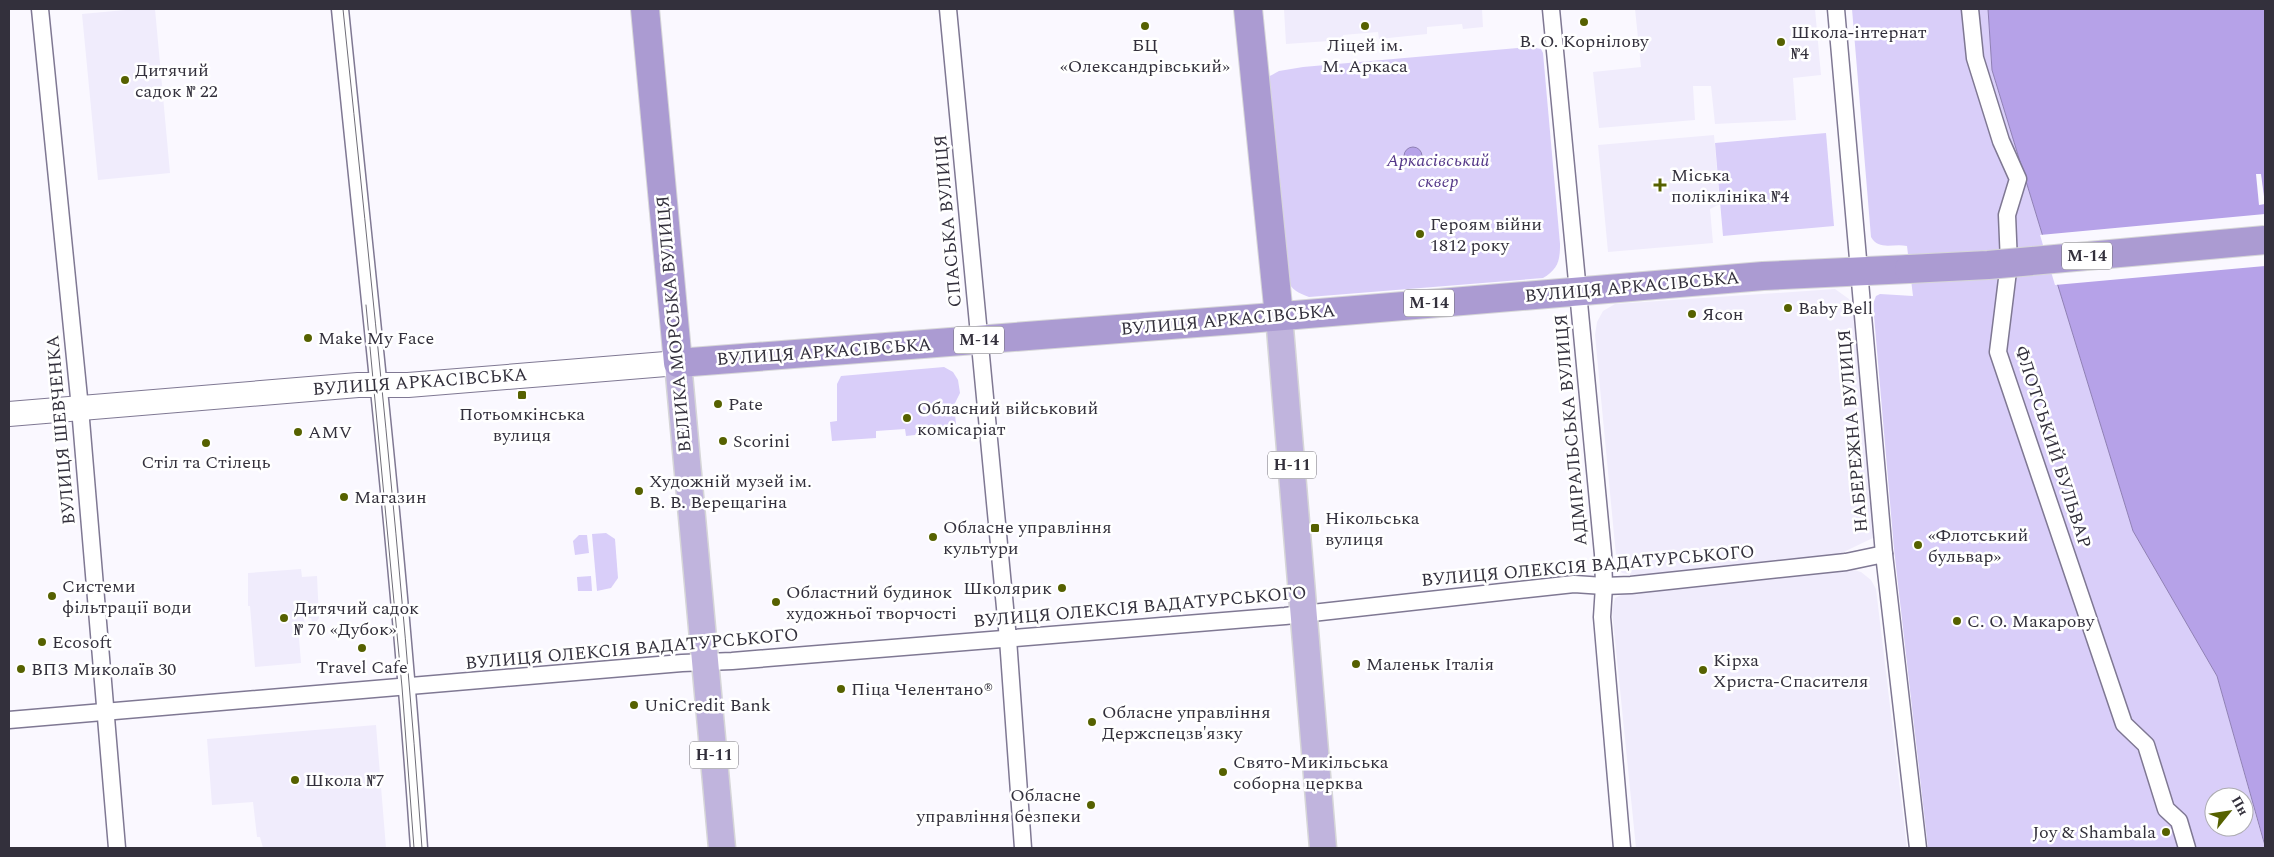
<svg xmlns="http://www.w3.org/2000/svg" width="2274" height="857" font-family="Spectral,serif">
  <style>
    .built { fill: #f0ecfc }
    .green { fill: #d9cef9; fill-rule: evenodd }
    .water { fill: #b6a2e8; stroke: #8f80b4 }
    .pier { fill: #faf8ff }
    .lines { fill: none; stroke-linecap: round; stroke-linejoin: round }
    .minor-casing { stroke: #7f7893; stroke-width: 19 }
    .secondary-casing { stroke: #7f7893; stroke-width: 26 }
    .primary-casing { stroke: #d6d6d8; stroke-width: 29 }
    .trunk-casing { stroke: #d6d6d8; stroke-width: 30 }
    .minor { stroke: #fff; stroke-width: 16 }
    .secondary { stroke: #fff; stroke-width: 24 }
    .primary { stroke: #c0b4dd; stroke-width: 26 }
    .trunk { stroke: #ab9bd2; stroke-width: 28 }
    .tram { stroke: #6f6d77; stroke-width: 1 }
    .trunk-bridge-casing { stroke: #d6d6d8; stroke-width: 30; stroke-linecap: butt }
    .trunk-bridge { stroke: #ab9bd2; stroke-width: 28 }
    .poi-dot { fill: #566100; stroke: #fff; stroke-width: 2 }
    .labels { text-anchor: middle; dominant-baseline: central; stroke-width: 5; stroke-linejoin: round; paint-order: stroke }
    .shield { fill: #fff; stroke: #706e76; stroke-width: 1 }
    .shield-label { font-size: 16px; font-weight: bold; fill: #33303c }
    .poi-label { font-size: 18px; fill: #33303c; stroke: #fff; text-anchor: start }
    .park-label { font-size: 18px; font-style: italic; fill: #543788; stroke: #fff }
    .street-label { font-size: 18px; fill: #33303c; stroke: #fff }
  </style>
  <rect width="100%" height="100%" fill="#faf8ff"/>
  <g class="built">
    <path d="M136 9H155L170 173 98 180 82 14Z"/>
    <path d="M1284 9H1482L1483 27 1463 29 1462 24 1427 27V34L1379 39 1378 32 1343 35V40L1286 44Z"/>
    <path d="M1635 9H1815L1821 75 1793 78 1796 120 1715 124 1711 86H1693L1695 120 1599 128 1593 72 1641 67Z"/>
    <path d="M1714 135 1720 204 1710 209 1713 243 1608 252 1598 145Z"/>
    <path d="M1835 289 1849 299 1855 318 1877 536 1827 560 1637 576 1622 573 1617 566 1595 335 1597 322 1603 311 1615 304Z"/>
    <path d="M301 569 302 577 317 576 319 618 317 621 312 622 311 618 304 619 305 625 298 626 301 663 255 667 250 606H248V573Z"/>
    <path d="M1854 570 1861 572 1871 580 1876 589 1907 848H1636L1612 610 1615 598 1623 594Z"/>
    <path d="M376 725 386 848H263L260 837H257L253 802 212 805 207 739Z"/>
  </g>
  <g class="green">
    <path d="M1852 9H1988L1992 70 2133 531 2217 676 2265 848H1928L1894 549 1873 304 1876 296 1880 294 1913 296 1907 246C1893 243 1879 251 1871 237ZM2214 797H2244V827H2214Z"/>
    <path d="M1530 47 1541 49 1543 53 1560 244C1560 261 1558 269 1543 278L1309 297C1298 293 1292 290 1287 280L1268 77 1279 71 1303 67Z"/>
    <path d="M1826 133 1834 226 1723 236 1715 143Z"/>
    <path d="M944 367 953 372 958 380 960 393 954 405 956 424 950 425V431L906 436 905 429 876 431V438L832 441 830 422 837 421V384L841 376Z"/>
    <path d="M606 533 615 539 618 578 611 588 597 591 592 534Z"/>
    <path d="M579 535H587L589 553 575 555 573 541Z"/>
    <path d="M591 576 592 591H578L577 577Z"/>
  </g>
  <g class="water">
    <path d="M1988 9H2265V846L2217 676 2133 531 1992 70Z"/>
    <circle cx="1413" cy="156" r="9"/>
  </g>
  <g class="pier">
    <path d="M2256 174H2261L2265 204 2259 205Z"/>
    <path d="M2265 214V266L2055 285 2040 235Z"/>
  </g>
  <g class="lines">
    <g class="minor-casing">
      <g id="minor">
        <path d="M40 9 80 408 117 848"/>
        <path d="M340 9C368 288 400 568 419 848"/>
        <path d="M948 9 1008 639 1023 848"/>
        <path d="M1551 9 1603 554 1604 586 1602 617 1622 848"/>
        <path d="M1836 9 1884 554 1918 848"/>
        <path d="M1970 9 1975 58 2001 141 2018 179 2007 215 2009 263 1998 352 2124 724 2146 745 2166 809 2179 821 2187 848"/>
        <path d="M9 720 682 663 732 661 1285 616 1574 584 1604 586 1631 585 1846 562 1884 554"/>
      </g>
    </g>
    <g class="secondary-casing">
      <path id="secondary" d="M9 414 358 385H408L678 363"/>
    </g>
    <g class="primary-casing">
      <g id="primary">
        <path d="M1279 316 1323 848"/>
        <path d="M678 363 722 848"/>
      </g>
    </g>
    <g class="trunk-casing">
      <g id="trunk">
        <path d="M645 9 678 363 1248 319 1763 276 1909 269"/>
        <path d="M1248 9 1279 316"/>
      </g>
    </g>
    <use href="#minor" class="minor"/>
    <use href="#secondary" class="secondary"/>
    <use href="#primary" class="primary"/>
    <use href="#trunk" class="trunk"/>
    <g class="tram">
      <path d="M343 9C372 288 402 568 422 848"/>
      <path d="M366 305 402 687 414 848"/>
    </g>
    <g class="trunk-bridge-casing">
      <path id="trunk-bridge" d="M1909 269 1988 265 2265 240"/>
    </g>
    <use href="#trunk-bridge" class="trunk-bridge"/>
  </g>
  <g class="poi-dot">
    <circle cx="1584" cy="22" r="5"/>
    <circle cx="1145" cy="26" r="5"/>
    <circle cx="1365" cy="26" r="5"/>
    <circle cx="1781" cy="42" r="5"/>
    <circle cx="125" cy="80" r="5"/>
    <path d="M1657.5 177.5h5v5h5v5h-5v5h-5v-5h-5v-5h5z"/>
    <circle cx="1420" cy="234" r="5"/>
    <circle cx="1788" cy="308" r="5"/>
    <circle cx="1692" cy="314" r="5"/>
    <circle cx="308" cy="338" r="5"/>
    <rect x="517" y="390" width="10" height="10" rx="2.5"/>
    <circle cx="718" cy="404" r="5"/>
    <circle cx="907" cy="418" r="5"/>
    <circle cx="298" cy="432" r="5"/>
    <circle cx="723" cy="441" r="5"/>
    <circle cx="206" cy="443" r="5"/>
    <circle cx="639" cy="491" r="5"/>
    <circle cx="344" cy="497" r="5"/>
    <rect x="1310" y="523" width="10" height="10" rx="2.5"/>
    <circle cx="933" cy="537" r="5"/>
    <circle cx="1918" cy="545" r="5"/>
    <circle cx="1062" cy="588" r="5"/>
    <circle cx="52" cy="596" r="5"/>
    <circle cx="776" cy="602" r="5"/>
    <circle cx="284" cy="618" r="5"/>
    <circle cx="1957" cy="621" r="5"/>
    <circle cx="42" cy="642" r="5"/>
    <circle cx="362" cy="648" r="5"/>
    <circle cx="1356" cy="664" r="5"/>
    <circle cx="21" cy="669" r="5"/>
    <circle cx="1703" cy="670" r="5"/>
    <circle cx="841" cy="689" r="5"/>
    <circle cx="634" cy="705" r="5"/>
    <circle cx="1092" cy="722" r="5"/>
    <circle cx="1223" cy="772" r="5"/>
    <circle cx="295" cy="780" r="5"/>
    <circle cx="1091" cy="805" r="5"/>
    <circle cx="2166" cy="832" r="5"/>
  </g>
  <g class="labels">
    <g class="shield">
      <rect x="2062" y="242.5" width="50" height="27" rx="4"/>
      <rect x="1404" y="289.5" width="50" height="27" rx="4"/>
      <rect x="954" y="326.5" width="50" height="27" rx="4"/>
      <rect x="1268" y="451.5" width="48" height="27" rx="4"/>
      <rect x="690" y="741.5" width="48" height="27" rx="4"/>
    </g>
    <g class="shield-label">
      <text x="2087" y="256">М-14</text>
      <text x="1429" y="303">М-14</text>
      <text x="979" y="340">М-14</text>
      <text x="1292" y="465">Н-11</text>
      <text x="714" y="755">Н-11</text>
    </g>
    <g class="poi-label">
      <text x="1791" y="32">Школа-інтернат<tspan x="1791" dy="21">№4</tspan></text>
      <text x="1584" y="41" text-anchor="middle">В. О. Корнілову</text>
      <text x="1145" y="45" text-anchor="middle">БЦ<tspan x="1145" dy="21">«Олександрівський»</tspan></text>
      <text x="1365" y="45" text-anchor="middle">Ліцей ім.<tspan x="1365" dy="21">М. Аркаса</tspan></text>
      <text x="135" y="70">Дитячий<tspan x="135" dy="21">садок № 22</tspan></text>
      <text x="1671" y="175">Міська<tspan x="1671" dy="21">поліклініка №4</tspan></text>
      <text x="1430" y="224">Героям війни<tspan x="1430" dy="21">1812 року</tspan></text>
      <text x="1798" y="308">Baby Bell</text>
      <text x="1702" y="314">Ясон</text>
      <text x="318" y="338">Make My Face</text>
      <text x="728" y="404">Pate</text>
      <text x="917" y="408">Обласний військовий<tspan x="917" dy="21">комісаріат</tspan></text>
      <text x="522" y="414" text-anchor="middle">Потьомкінська<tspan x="522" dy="21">вулиця</tspan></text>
      <text x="308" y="432">AMV</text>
      <text x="733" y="441">Scorini</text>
      <text x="206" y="462" text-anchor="middle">Стіл та Стілець</text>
      <text x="649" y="481">Художній музей ім.<tspan x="649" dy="21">В. В. Верещагіна</tspan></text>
      <text x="354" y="497">Магазин</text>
      <text x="1325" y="518">Нікольська<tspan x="1325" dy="21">вулиця</tspan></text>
      <text x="943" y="527">Обласне управління<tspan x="943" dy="21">культури</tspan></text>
      <text x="1928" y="535">«Флотський<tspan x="1928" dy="21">бульвар»</tspan></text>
      <text x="62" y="586">Системи<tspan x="62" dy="21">фільтрації води</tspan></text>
      <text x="1052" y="588" text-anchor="end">Школярик</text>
      <text x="786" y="592">Областний будинок<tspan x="786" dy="21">художньої творчості</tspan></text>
      <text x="294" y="608">Дитячий садок<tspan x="294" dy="21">№ 70 «Дубок»</tspan></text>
      <text x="1967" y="621">С. О. Макарову</text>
      <text x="52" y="642">Ecosoft</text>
      <text x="1713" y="660">Кірха<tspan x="1713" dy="21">Христа-Спасителя</tspan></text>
      <text x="1366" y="664">Маленьк Італія</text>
      <text x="362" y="667" text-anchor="middle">Travel Cafe</text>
      <text x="31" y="669">ВПЗ Миколаїв 30</text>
      <text x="851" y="689">Піца Челентано®</text>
      <text x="644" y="705">UniCredit Bank</text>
      <text x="1102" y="712">Обласне управління<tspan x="1102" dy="21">Держспецзв'язку</tspan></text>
      <text x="1233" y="762">Свято-Микільська<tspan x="1233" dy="21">соборна церква</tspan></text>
      <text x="305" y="780">Школа №7</text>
      <text x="1081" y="795" text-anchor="end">Обласне<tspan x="1081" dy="21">управління безпеки</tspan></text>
      <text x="2156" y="832" text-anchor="end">Joy &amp; Shambala</text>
    </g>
    <g class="park-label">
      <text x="1438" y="160">Аркасівський<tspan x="1438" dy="21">сквер</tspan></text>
    </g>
    <g class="street-label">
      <text transform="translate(948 221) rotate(-95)">СПАСЬКА ВУЛИЦЯ</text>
      <text transform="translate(1632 287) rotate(-5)">ВУЛИЦЯ АРКАСІВСЬКА</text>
      <text transform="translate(1228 320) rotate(-5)">ВУЛИЦЯ АРКАСІВСЬКА</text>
      <text transform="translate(674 324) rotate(-95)">ВЕЛИКА МОРСЬКА ВУЛИЦЯ</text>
      <text transform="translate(824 352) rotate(-4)">ВУЛИЦЯ АРКАСІВСЬКА</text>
      <text transform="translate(420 382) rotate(-4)">ВУЛИЦЯ АРКАСІВСЬКА</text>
      <text transform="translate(61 430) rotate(-95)">ВУЛИЦЯ ШЕВЧЕНКА</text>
      <text transform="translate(1571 430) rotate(-95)">АДМІРАЛЬСЬКА ВУЛИЦЯ</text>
      <text transform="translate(1853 431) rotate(-95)">НАБЕРЕЖНА ВУЛИЦЯ</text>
      <text transform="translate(2053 447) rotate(72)">ФЛОТСЬКИЙ БУЛЬВАР</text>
      <text transform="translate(1588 566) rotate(-5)">ВУЛИЦЯ ОЛЕКСІЯ ВАДАТУРСЬКОГО</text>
      <text transform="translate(1140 607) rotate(-5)">ВУЛИЦЯ ОЛЕКСІЯ ВАДАТУРСЬКОГО</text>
      <text transform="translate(632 649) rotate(-5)">ВУЛИЦЯ ОЛЕКСІЯ ВАДАТУРСЬКОГО</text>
    </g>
  </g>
  <rect width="2274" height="857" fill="none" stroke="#33303c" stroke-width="20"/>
  <g transform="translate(2229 812) rotate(60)"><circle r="24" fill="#ffffff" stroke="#adacb1"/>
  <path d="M0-4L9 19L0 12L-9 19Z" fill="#566100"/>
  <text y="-8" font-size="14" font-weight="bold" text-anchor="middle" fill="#33303c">Пн</text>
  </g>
</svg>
